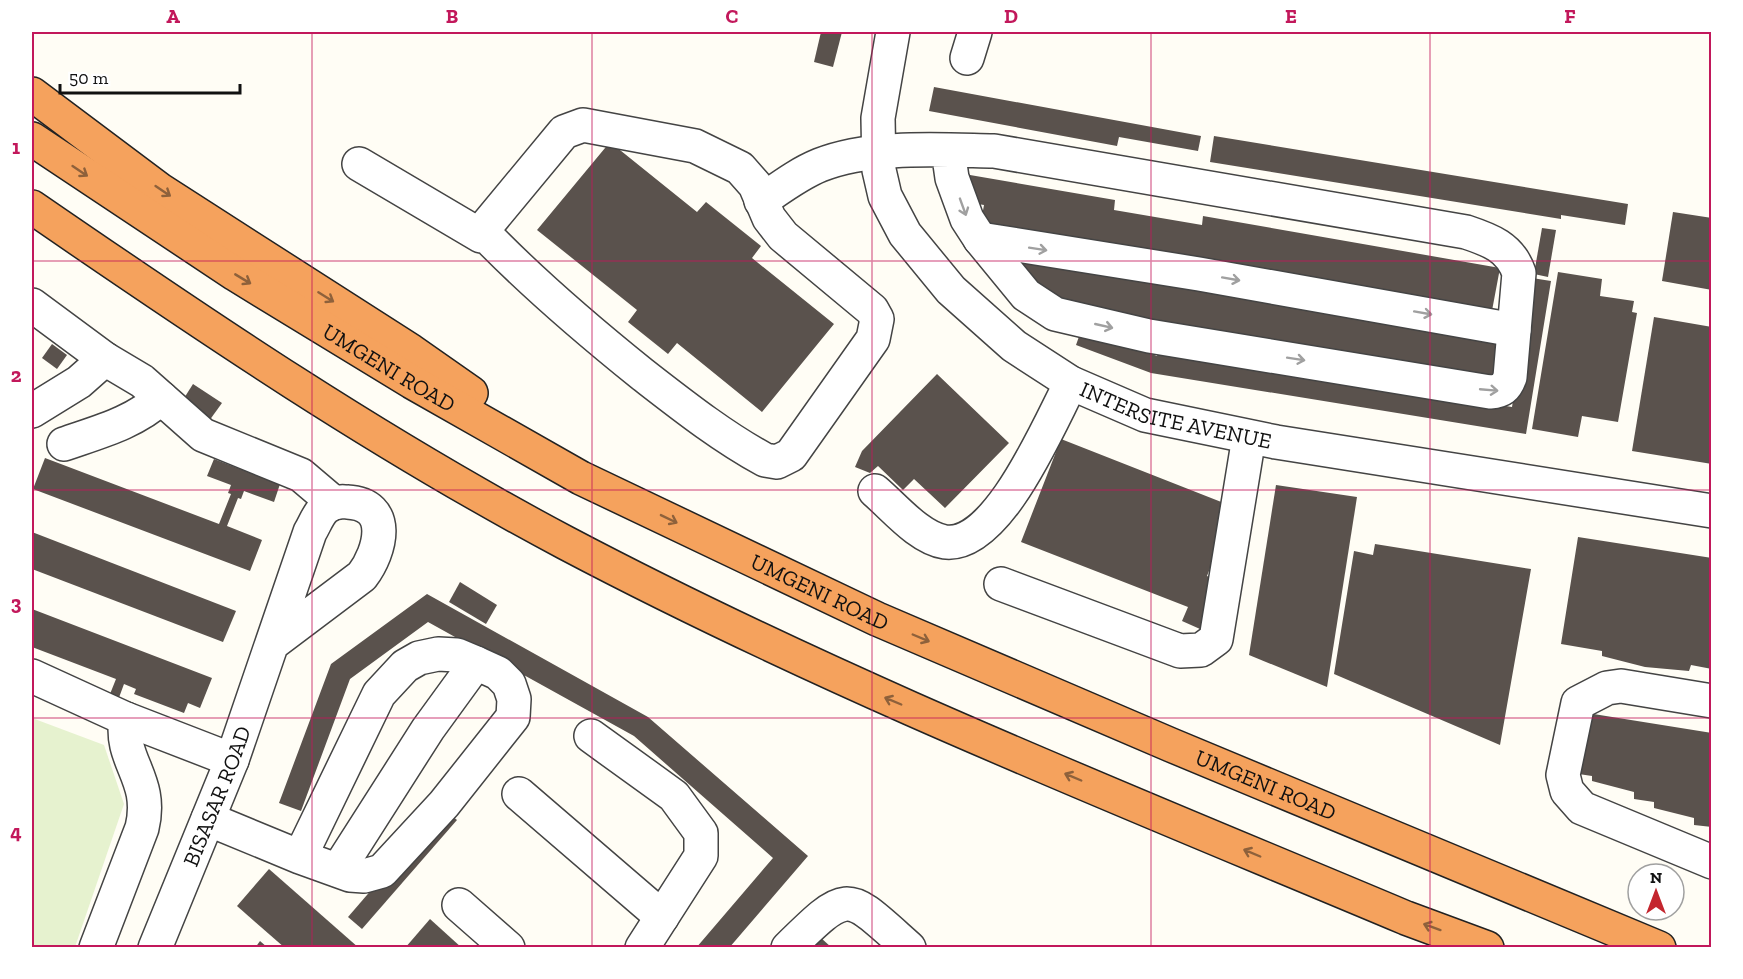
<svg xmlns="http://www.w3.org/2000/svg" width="1743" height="979" font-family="'Zilla Slab',serif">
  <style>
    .pitch { fill: #e6f2cf }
    .building { fill: #5a524d }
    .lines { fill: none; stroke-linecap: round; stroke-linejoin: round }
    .minor-casing { stroke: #444; stroke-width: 36 }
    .highway-casing { stroke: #222; stroke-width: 36 }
    .minor { stroke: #fff; stroke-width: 33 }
    .highway { stroke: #f5a25d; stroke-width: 33 }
    .oneway { stroke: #8e613b }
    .oneway2 { stroke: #a0a0a0 }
    .grid { fill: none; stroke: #c2185b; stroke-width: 1.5; stroke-opacity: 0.55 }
    .labels { text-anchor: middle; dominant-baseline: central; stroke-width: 6; stroke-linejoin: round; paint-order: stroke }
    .street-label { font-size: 22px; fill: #111; stroke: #fff }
    .neatline { fill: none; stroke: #c2185b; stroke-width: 2 }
    .grid-label { font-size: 20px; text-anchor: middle; font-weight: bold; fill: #c2185b }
  </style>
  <rect width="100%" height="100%" fill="#fffdf5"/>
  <path class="pitch" d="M32 718 104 745 124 804 75 947H32Z"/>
  <g class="building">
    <path d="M821 32H842L833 67 814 62Z"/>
    <path d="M934 87 1201 136 1198 151 1119 137 1117 146 929 111Z"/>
    <path d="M1214 136 1628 204 1625 225 1561 215V219L1210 162Z"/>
    <path d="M610 142 697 212 706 202 761 246 752 258 834 324 762 412 677 343 668 354 628 322 637 310 537 230Z"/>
    <path d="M970 175 1115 200 1114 210 1202 225 1203 216 1500 268 1491 316 980 227 984 205 965 202Z"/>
    <path d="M1673 212 1712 218V290L1662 281Z"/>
    <path d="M1542 228 1556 230 1548 277 1534 274Z"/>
    <path d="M1006 251 1504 338 1495 386 1052 309Z"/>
    <path d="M1558 272 1602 279 1600 296 1634 301 1632 312 1637 313 1618 422 1582 416 1578 437 1532 429Z"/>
    <path d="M1532 278 1551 281 1526 434 1151 373 1076 345 1082 328 1157 356 1159 350 1512 407Z"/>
    <path d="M1654 317 1712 327V464L1632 451Z"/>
    <path d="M52 344 67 355 57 369 42 358Z"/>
    <path d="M937 374 1009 443 945 508 914 479 903 490 878 466 870 473 855 467 862 451Z"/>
    <path d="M193 384 222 403 209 421 181 403Z"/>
    <path d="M1061 439 1234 507 1207 576 1218 581 1200 629 1182 621 1188 607 1021 542Z"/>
    <path d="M45 458 219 524 231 494 228 493 231 485 207 476 214 459 280 484 274 502 244 491 241 499 238 498 227 526 262 540 250 571 33 489Z"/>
    <path d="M1276 485 1357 497 1327 687 1249 655Z"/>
    <path d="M32 532 236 611 223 642 32 569Z"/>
    <path d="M1578 537 1712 558V669L1691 665 1689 671 1645 667 1602 656V651L1561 644Z"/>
    <path d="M1375 544 1531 569 1500 745 1334 674 1354 551 1373 555Z"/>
    <path d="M460 582 497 605 486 624 449 602Z"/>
    <path d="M427 594 648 717 808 856 729 948H696L773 858 634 736 428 622 350 679 301 811 279 803 331 664Z"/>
    <path d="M32 609 212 678 200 708 188 703 184 713 134 694 136 689 124 684 117 703 108 699 116 679 32 647Z"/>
    <path d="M1581 712 1712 733V827L1694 825V818L1654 808V802L1634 799V792L1592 781V776L1572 773Z"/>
    <path d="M442 808 457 820 362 929 348 917Z"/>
    <path d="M269 869 359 948H285L237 906Z"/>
    <path d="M430 919 462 948H405Z"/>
    <path d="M820 937 832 948H811Z"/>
    <path d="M260 941 268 948H255Z"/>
  </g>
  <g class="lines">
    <g class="minor-casing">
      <g id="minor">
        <path id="s1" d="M893 32 878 118 879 170 885 196 905 234 951 290 1014 346 1071 383 1145 415 1276 442 1712 511"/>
        <path d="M967 58 975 32"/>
        <path d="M359 164 481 236 482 231 564 132 583 125 695 146 740 168 755 185 769 218 783 236 872 310 877 319 873 339 791 455 777 462 765 460C721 436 682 405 642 374 586 329 532 283 482 231"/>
        <path d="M761 201C780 188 798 174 820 165 870 145 941 150 994 151L1466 232C1490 240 1510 247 1519 273L1510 377C1506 388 1502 391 1490 392L1149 336 1055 314 1026 295 980 239 967 219 952 178 948 150"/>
        <path d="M980 239 1199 274 1514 330"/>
        <path d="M32 305 105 359 142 381 203 435 301 475 334 503"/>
        <path d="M32 411 79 382 105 359"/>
        <path d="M64 444C98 432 134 423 161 398"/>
        <path d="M875 491C894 507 919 538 945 542 998 549 1050 422 1071 383"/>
        <path d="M1001 584 1180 651 1201 650 1216 639 1249 437"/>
        <path d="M32 676 126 719 232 760"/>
        <path d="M1712 701 1621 686 1607 688 1578 703 1563 775 1567 791 1582 808 1712 862"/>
        <path d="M591 736 674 796 701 833V856L642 948"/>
        <path d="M519 794 662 917"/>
        <path d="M208 819 300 857 350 875 364 876 382 871 444 804 513 717 514 699 509 684 498 673 476 663 457 655 438 654 419 658 405 666 379 694 300 857"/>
        <path d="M338 870 428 729 476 663"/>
        <path d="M459 905 508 948"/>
        <path d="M96 948 142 828C154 778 119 762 126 719"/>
        <path id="s2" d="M155 948 232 760 310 532C315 524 318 514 325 508 331 503 339 501 347 502 393 504 381 551 362 576L273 643"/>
        <path d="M788 948C850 887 846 892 909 948"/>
      </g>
    </g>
    <g class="highway-casing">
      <g id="highway">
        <path d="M32 94 160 190 411 351 471 393"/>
        <path id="s3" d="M32 139 235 274 412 382 581 478 877 619 1171 745 1659 948"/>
        <path d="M32 207C205 326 379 444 566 543 837 686 1123 799 1406 918L1487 948"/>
      </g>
    </g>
    <use href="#minor" class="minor"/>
    <use href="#highway" class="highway"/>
  </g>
  <defs><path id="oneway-shaft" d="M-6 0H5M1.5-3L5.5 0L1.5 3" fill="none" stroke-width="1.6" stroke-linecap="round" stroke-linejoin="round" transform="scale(1.5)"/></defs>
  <g class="oneway">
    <use href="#oneway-shaft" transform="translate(80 171) rotate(34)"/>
    <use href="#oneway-shaft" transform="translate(163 191) rotate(34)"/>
    <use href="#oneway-shaft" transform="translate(243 279) rotate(31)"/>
    <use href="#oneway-shaft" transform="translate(326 297) rotate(32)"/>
    <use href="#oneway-shaft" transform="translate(669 519) rotate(26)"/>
    <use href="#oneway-shaft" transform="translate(921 638) rotate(23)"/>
    <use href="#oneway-shaft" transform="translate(893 701) rotate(-157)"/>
    <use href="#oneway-shaft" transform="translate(1073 777) rotate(-157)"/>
    <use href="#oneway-shaft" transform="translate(1252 853) rotate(-157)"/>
    <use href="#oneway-shaft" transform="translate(1432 927) rotate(-160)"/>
  </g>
  <g class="oneway2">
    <use href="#oneway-shaft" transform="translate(963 207) rotate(70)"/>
    <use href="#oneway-shaft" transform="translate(1038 249) rotate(9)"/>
    <use href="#oneway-shaft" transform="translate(1231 279) rotate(10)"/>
    <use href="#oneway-shaft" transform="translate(1423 313) rotate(10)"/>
    <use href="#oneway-shaft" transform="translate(1104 326) rotate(13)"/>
    <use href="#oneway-shaft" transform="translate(1296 359) rotate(9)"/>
    <use href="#oneway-shaft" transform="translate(1489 390) rotate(5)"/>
  </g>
  <path class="grid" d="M312 32V948M592 32V948M872 32V948M1151 32V948M1430 32V948M32 261H1712M32 490H1712M32 718H1712"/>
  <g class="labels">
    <g class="street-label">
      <text stroke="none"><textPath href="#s3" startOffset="424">UMGENI ROAD</textPath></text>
      <text stroke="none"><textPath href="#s1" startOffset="544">INTERSITE AVENUE</textPath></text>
      <text stroke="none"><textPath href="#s3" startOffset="910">UMGENI ROAD</textPath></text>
      <text stroke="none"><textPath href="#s3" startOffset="1396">UMGENI ROAD</textPath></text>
      <text stroke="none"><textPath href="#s2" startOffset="164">BISASAR ROAD</textPath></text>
    </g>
  </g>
  <rect width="1743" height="979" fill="none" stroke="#ffffff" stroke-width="66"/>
  <g transform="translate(1656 892)"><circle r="28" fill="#ffffff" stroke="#a0a0a0" stroke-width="1.5"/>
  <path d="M0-4.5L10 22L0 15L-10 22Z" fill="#c4262e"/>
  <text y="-9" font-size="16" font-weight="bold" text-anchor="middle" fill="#111111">N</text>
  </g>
  <path d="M60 84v9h180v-9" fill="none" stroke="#111111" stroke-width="3"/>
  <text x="69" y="84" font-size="18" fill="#111111" stroke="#ffffff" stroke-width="4.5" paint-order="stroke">50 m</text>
  <rect x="33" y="33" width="1677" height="913" class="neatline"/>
  <g class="grid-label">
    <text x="173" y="23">A</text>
    <text x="452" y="23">B</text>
    <text x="732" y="23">C</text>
    <text x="1011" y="23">D</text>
    <text x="1291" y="23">E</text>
    <text x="1570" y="23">F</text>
    <text x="16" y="154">1</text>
    <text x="16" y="382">2</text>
    <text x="16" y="610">3</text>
    <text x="16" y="839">4</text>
  </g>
</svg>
